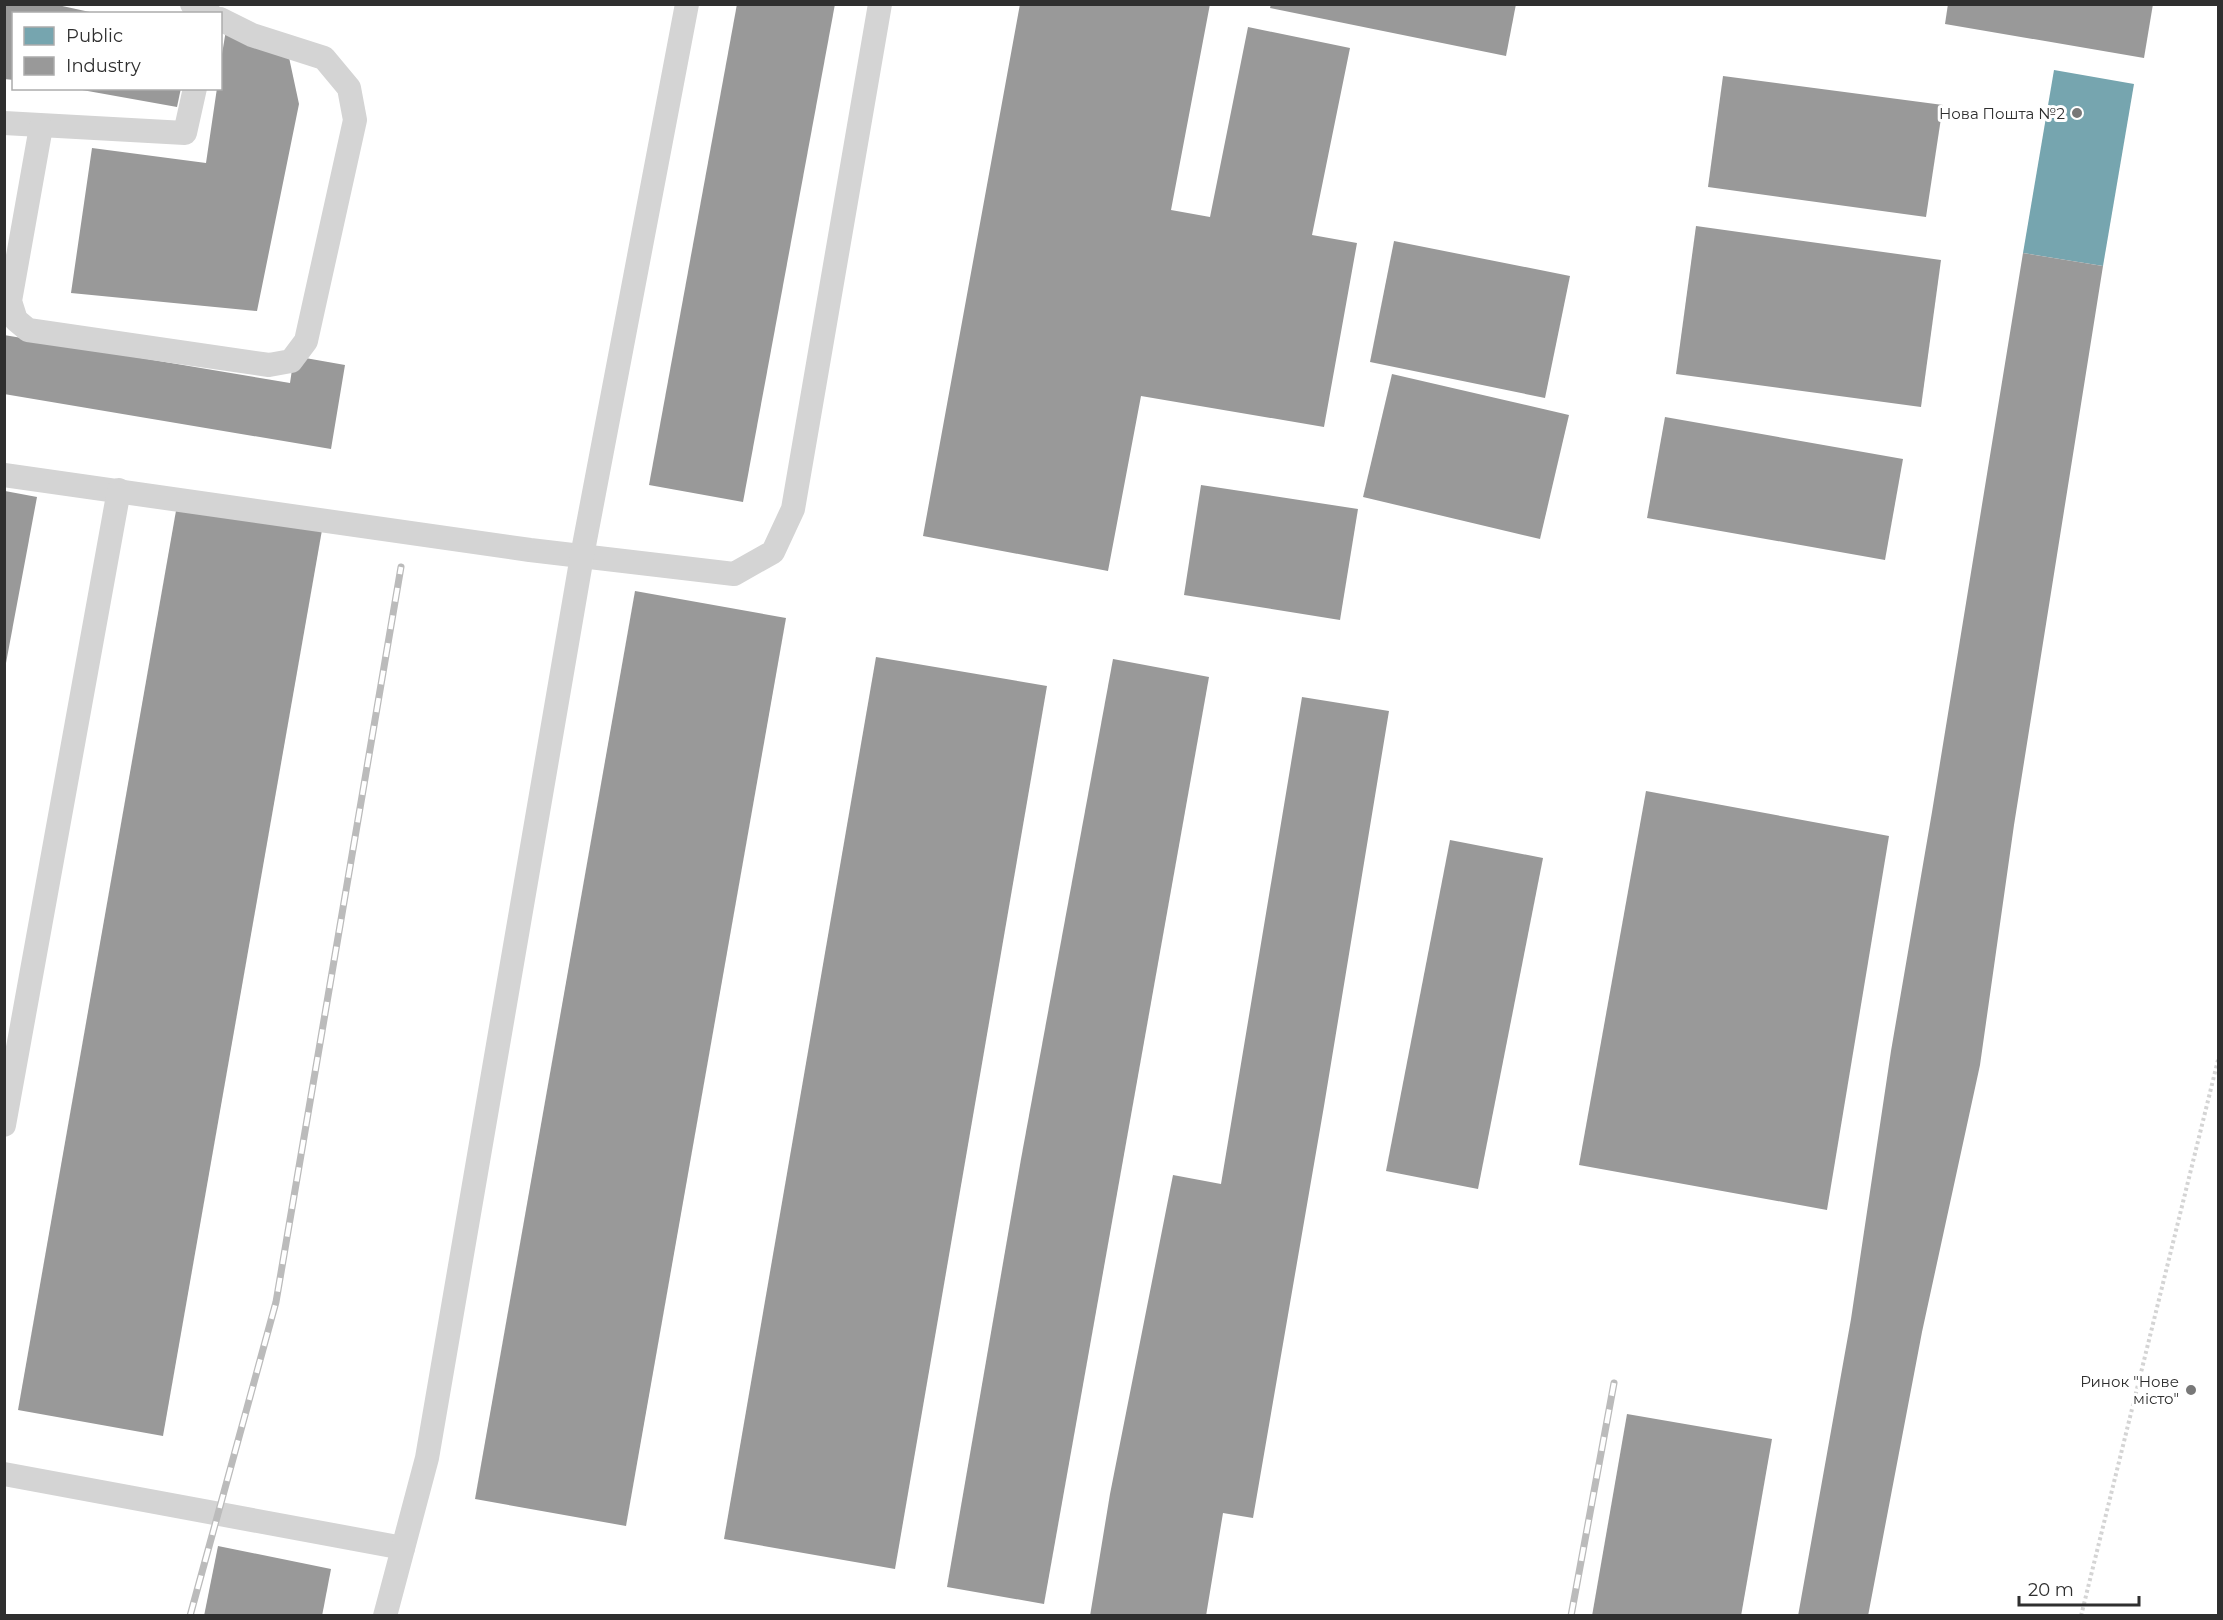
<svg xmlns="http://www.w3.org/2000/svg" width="2223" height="1620" font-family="Montserrat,sans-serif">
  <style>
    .public { fill: #76a5af }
    .industry { fill: #999 }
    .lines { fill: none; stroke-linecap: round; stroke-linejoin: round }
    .path { stroke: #d4d4d4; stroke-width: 4; stroke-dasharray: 3 3; stroke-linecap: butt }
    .service { stroke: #d4d4d4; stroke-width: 24 }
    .rail-casing { stroke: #bbb; stroke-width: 7 }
    .rail { stroke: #fff; stroke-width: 4.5; stroke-dasharray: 14; stroke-linecap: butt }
    .poi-dot { fill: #787878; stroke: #fff; stroke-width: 2 }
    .labels { text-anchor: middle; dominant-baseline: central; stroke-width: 6; stroke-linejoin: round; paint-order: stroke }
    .poi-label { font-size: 15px; fill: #2f2f2f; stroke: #fff; text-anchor: end }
  </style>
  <rect width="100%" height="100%" fill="#fff"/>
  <path class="public" d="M2054 70 2134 84 2103 266 2023 253Z"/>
  <g class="industry">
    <path d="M4 4H53L99 14H14V80L4 79Z"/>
    <path d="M737 4H835L743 502 649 485Z"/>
    <path d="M1020 4H1210L1171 210 1210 217 1248 27 1350 48 1312 235 1357 243 1324 427 1141 396 1108 571 923 536Z"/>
    <path d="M1271 4H1516L1506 56 1270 8Z"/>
    <path d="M1948 4H2153L2144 58 1945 24Z"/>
    <path d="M226 30 287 48 299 104 257 311 71 293 92 148 206 163 217 88H220V66Z"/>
    <path d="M1723 76 1943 105 1926 217 1708 187Z"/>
    <path d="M71 88H181L177 107Z"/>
    <path d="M1696 226 1941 260 1921 407 1676 374Z"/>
    <path d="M1394 241 1570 276 1545 398 1370 362Z"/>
    <path d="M2023 253 2103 266 2014 825 1980 1065 1922 1332 1868 1616H1798L1851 1319 1891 1051 1932 812Z"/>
    <path d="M4 335 290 383 294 356 345 365 331 449 4 394Z"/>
    <path d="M1392 374 1569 415 1540 539 1363 497Z"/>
    <path d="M1665 417 1903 459 1885 560 1647 518Z"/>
    <path d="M1201 485 1358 509 1340 620 1184 595Z"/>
    <path d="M5 491 37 497 6 663H5Z"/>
    <path d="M177 505 322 530 163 1436 18 1410Z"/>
    <path d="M635 591 786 618 626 1526 475 1499Z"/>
    <path d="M876 657 1047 686 895 1569 724 1539Z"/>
    <path d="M1113 659 1209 677 1044 1604 947 1587 1021 1159Z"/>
    <path d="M1302 697 1389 711 1324 1106 1253 1518 1223 1513 1206 1616H1090L1110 1494 1173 1175 1221 1184Z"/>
    <path d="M1646 791 1889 836 1827 1210 1579 1165Z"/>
    <path d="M1450 840 1543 858 1478 1189 1386 1171Z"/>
    <path d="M1627 1414 1772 1439 1741 1616H1592Z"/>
    <path d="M218 1546 331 1569 322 1616H204Z"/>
  </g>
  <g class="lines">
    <path class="path" d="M2081 1616 2218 1060"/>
    <g class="service">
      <path d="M192 4 210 14"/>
      <path d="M4 123 185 133 195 88"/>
      <path d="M41 127 10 301 16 320 28 330 269 365 291 361 306 341 355 120 349 88 324 58 252 35 220 19"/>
      <path d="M4 475 530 550 734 574 773 552 793 509 880 4"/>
      <path d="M4 1125 119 490"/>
      <path d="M4 1474 403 1548"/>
      <path d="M385 1616 427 1458 582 556 687 4"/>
    </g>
    <g class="rail-casing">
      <g id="rail">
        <path d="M190 1616 276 1302 401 567"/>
        <path d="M1571 1616 1614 1383"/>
      </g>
    </g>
    <use href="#rail" class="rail"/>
  </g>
  <g class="poi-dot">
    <circle cx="2077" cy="113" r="6"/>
    <circle cx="2191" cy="1390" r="6"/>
  </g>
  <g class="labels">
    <g class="poi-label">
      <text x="2065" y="113">Нова Пошта №2</text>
      <text x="2179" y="1381">Ринок "Нове<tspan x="2179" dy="17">місто"</tspan></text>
    </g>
  </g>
  <rect width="2223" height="1620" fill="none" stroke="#2f2f2f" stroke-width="12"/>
  <rect x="12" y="12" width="210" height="78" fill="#ffffff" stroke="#acacac" stroke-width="1.5"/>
  <rect x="24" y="27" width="30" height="18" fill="#76a5af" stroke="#acacac" stroke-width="1.5"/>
  <text x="66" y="42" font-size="18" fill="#2f2f2f">Public</text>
  <rect x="24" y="57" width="30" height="18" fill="#999999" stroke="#acacac" stroke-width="1.5"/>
  <text x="66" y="72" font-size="18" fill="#2f2f2f">Industry</text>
  <path d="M2019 1596v9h120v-9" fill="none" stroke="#2f2f2f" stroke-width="3"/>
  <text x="2028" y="1596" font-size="18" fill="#2f2f2f" stroke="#ffffff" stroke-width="4.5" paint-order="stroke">20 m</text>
</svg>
